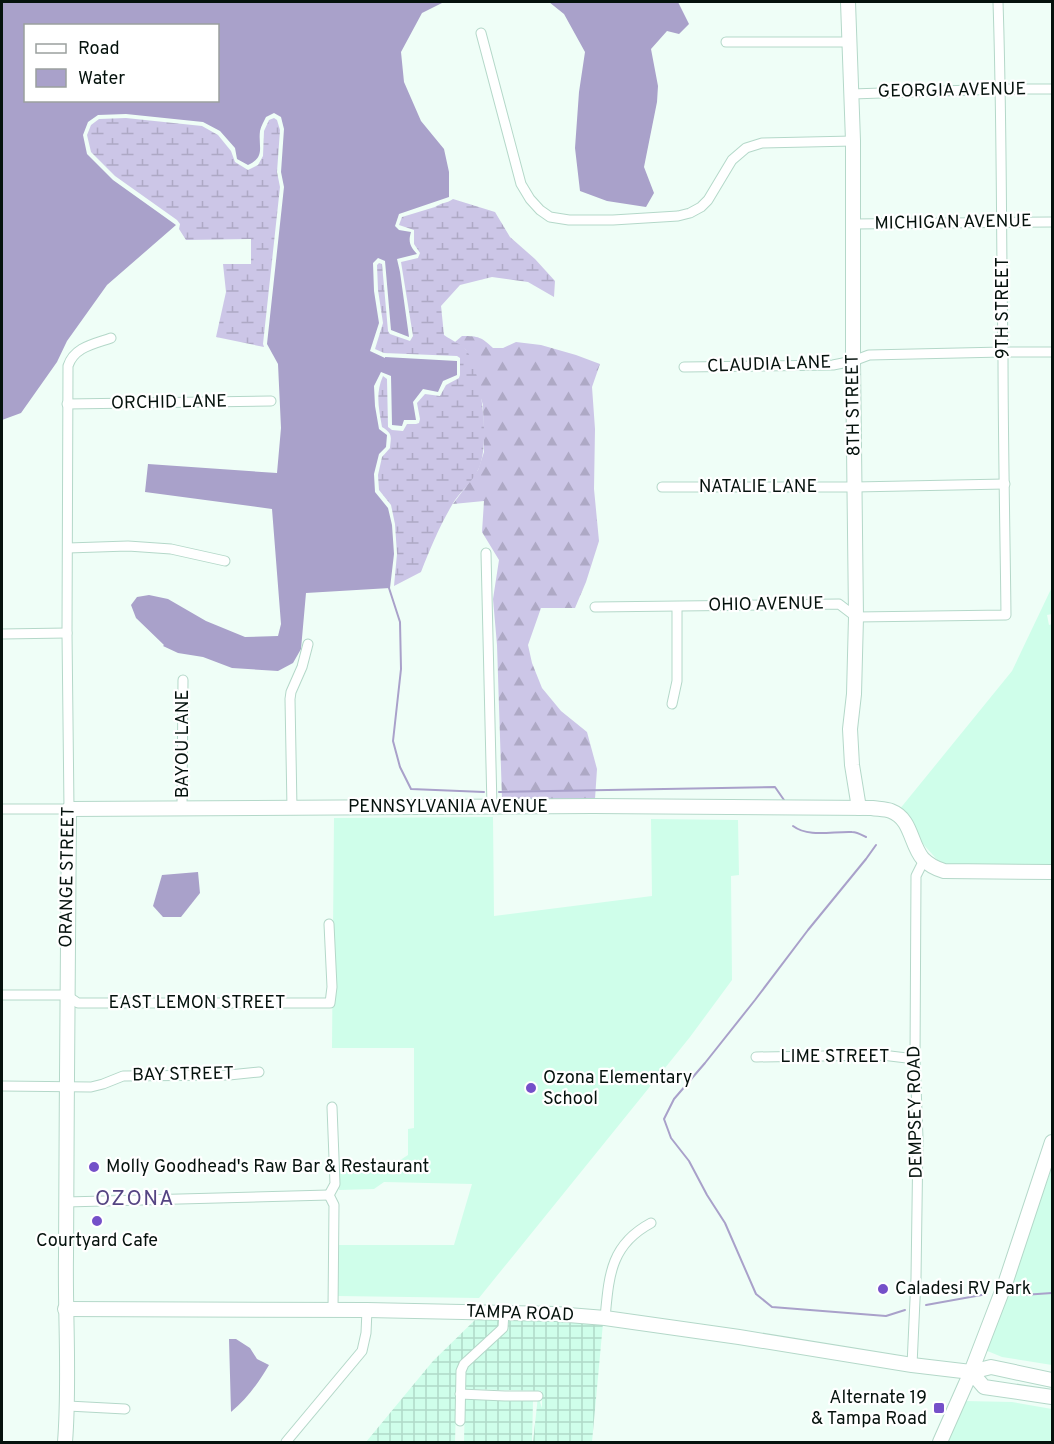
<svg xmlns="http://www.w3.org/2000/svg" width="1054" height="1444" font-family="Overpass,sans-serif">
  <style>
    .built { fill: #cffeea }
    .industrial { fill: url(#industrial-grid) }
    .forest { fill: url(#forest-firs) }
    .wetland { fill: url(#wetland-marsh) }
    .water { fill: #a9a1ca; fill-rule: evenodd }
    .lines { fill: none; stroke-linecap: round; stroke-linejoin: round }
    .stream { stroke: #a9a1ca; stroke-width: 2 }
    .street-casing { stroke: #b4d8c9; stroke-width: 11 }
    .secondary-casing { stroke: #b4d8c9; stroke-width: 16 }
    .street { stroke: #fff; stroke-width: 9 }
    .secondary { stroke: #fff; stroke-width: 14 }
    .poi-dot { fill: #7550c9; stroke: #fff; stroke-width: 2 }
    .labels { text-anchor: middle; dominant-baseline: central; stroke-width: 4.5; stroke-linejoin: round; paint-order: stroke }
    .street-label { font-size: 18px; fill: #05120d; stroke: #fff }
    .poi-label { font-size: 18px; fill: #05120d; stroke: #fff; text-anchor: start }
    .quarter-label { font-size: 21px; letter-spacing: 1.5px; fill: #554583; stroke: #fff }
  </style>
  <defs>
    <pattern id="industrial-grid" width="8" height="8" patternUnits="userSpaceOnUse" patternTransform="scale(1.5)"><rect width="8" height="8" fill="#cffeea"/><path d="M0 4h8M4 0v8" fill="none" stroke="#b0d9c8"/></pattern>
    <pattern id="forest-firs" width="22" height="20" patternUnits="userSpaceOnUse" patternTransform="scale(1.5)"><rect width="22" height="20" fill="#ccc6e7"/><path d="M5 1l3.5 6h-7zM16 11l3.5 6h-7z" fill="#aea9c5"/></pattern>
    <pattern id="wetland-marsh" width="20" height="14" patternUnits="userSpaceOnUse" patternTransform="scale(1.5)"><rect width="20" height="14" fill="#ccc6e7"/><path d="M1 5h8M5 5V1M11 12h8M15 12V8" fill="none" stroke="#aea9c5"/></pattern>
  </defs>
  <rect width="100%" height="100%" fill="#effef7"/>
  <g class="built">
    <path d="M1052 587V614L1047 615 1049 625 1052 624V867L945 866 939 862 917 837 899 810 1012 671Z"/>
    <path d="M493 817 494 916 652 896 651 819 738 820 739 875 731 876 732 980 690 1037 479 1298 338 1296V1245H454L472 1184 384 1182 374 1189 339 1190 340 1169 388 1168 408 1155V1129L414 1128V1048H332L334 818Z"/>
    <path d="M1052 1167V1365L1002 1357 985 1350 1011 1285Z"/>
    <path d="M965 1401 1012 1402 1052 1409V1442H948Z"/>
  </g>
  <g class="industrial">
    <path d="M478 1317H499V1325L460 1362 457 1371 455 1442H366L433 1361Z"/>
    <path d="M508 1318 603 1323 592 1442H533L538 1396 542 1408V1391L465 1389V1372L467 1367 506 1332 508 1328Z"/>
    <path d="M465 1399 533 1401 532 1442H464Z"/>
  </g>
  <path class="forest" d="M462 336C479 336 481 337 493 348H503L516 342 541 345 576 355 600 364 592 387 595 429 594 489 599 541 586 582 575 608H541L528 645 532 663 542 688 561 711 587 732 597 769 595 799H502L497 645 493 599 499 560 482 532 484 501 453 504 478 470 484 452 483 405 466 350 455 342Z"/>
  <g class="wetland">
    <path d="M126 118 202 126 218 135 231 151 235 162 248 170 258 165 263 156 264 131 269 120 274 118 277 120 280 130 277 172 280 187 263 344 264 347 216 337 226 292 223 264H251V239L186 240 179 229 180 224 177 220 115 176 91 152 87 135 91 125 99 119Z"/>
    <path d="M453 199 495 212 510 237 535 259 555 281 554 297 528 282 492 277 460 285 441 306 444 335C451 340 463 345 467 351 482 375 490 442 479 468 473 482 459 492 452 505 439 527 430 549 421 572L394 586 397 554 395 524 391 505 379 490 378 475 382 457 390 448C391 436 393 434 382 427 379 409 375 394 383 376L387 379 388 427 392 430 403 431 407 424H416L419 423 420 419 417 403 425 394 440 396 446 385 459 378 460 375V358L457 356 384 353 375 349 383 323 378 290 377 265 379 263 382 264 388 331 390 334 410 341 413 336 401 262 418 258 420 253 414 244V230L399 225 402 217 435 207C440 203 448 203 453 199Z"/>
  </g>
  <g class="water">
    <path d="M2 2H444L422 13 401 52 404 82 421 121 444 149 449 172V197L399 214 395 226 399 230 411 232C408 242 410 246 417 254L397 259 400 272 409 337 391 330 385 261 378 258 373 263 374 291 379 323 370 351 385 358V357L457 361V375L443 381 438 392 423 389 413 402 416 420H404L402 426 392 425 391 376 381 372 374 386 375 406 379 429 387 435 386 447 379 454 374 474 375 492 388 508 392 525 394 554 390 588 306 593 301 649 293 663 278 671 232 668 203 657 178 653 163 646 164 645 136 618 131 605 137 597 149 595 168 599 206 621 245 637 278 636 281 624 272 509 145 492 148 464 277 473 281 428 278 364 267 344 284 187 281 172 284 129 281 117 274 113 266 117C264 121 261 126 260 131 258 146 266 157 248 165L237 159 235 148 220 131 203 122 126 114 98 115 88 122 83 135 87 154 113 180 176 225 107 285 67 341 57 362 21 413 2 420ZM26 26H218V100H26Z"/>
    <path d="M549 2H678L689 24 679 34 667 31 651 49 658 86 657 102 644 167 654 193 646 207 607 201 580 191 575 148 579 92 585 52 564 14Z"/>
    <path d="M198 872 200 893 181 917H163L153 906 162 875Z"/>
    <path d="M229 1339H236L250 1348 257 1359 269 1365C259 1382 247 1399 231 1412Z"/>
  </g>
  <g class="lines">
    <g class="stream">
      <path d="M389 588 400 622 401 669 393 741 400 767 411 789 484 792"/>
      <path d="M499 792 775 787 784 800"/>
      <path d="M793 826C809 838 833 831 852 832 857 832 862 835 866 837"/>
      <path d="M876 845 866 859 808 930 755 1000 705 1063 674 1099 664 1119 671 1138 689 1161 707 1195 725 1223 756 1294 772 1307 886 1316 905 1310"/>
      <path d="M1023 1295 1052 1293"/>
      <path d="M926 1305 987 1294"/>
    </g>
    <g class="street-casing">
      <g id="street">
        <path d="M481 33 521 184 530 199 540 210 550 217 569 220H613L678 216 690 213 701 207 708 200 732 160 746 148 762 143 853 141"/>
        <path d="M726 42H849"/>
        <path d="M852 94 1001 89H1052"/>
        <path d="M854 224 1052 222"/>
        <path d="M684 367 833 365 853 361 869 355 1003 352H1052"/>
        <path d="M67 404 271 401"/>
        <path d="M662 487H855L1005 484"/>
        <path d="M68 548 128 546 171 549 225 561"/>
        <path d="M486 553 492 807"/>
        <path d="M595 607 839 604 856 617 1006 615C1005 527 1003 439 1003 351 1001 235 1002 118 998 2"/>
        <path d="M2 634 67 633"/>
        <path d="M672 704 677 681V607"/>
        <path d="M182 808 183 680"/>
        <path d="M292 808 290 699 291 692 302 667 308 644"/>
        <path d="M2 809H69L67 633 68 366C74 347 94 344 111 338"/>
        <path d="M2 995H66L78 1003H330L332 987 329 924"/>
        <path d="M756 1057 882 1055 915 1059"/>
        <path d="M2 1086 91 1087 103 1084 123 1076 229 1075 259 1072"/>
        <path d="M329 1195 334 1205 333 1310"/>
        <path d="M329 1195 335 1184 332 1107"/>
        <path d="M66 1202 329 1195"/>
        <path d="M605 1318C609 1276 610 1245 651 1223"/>
        <path d="M912 1365 916 1278 918 1138 915 1059 916 876 924 860"/>
        <path d="M460 1394 505 1396H538"/>
        <path d="M68 1406 125 1409"/>
        <path d="M460 1421 461 1371 464 1364 503 1328 504 1312"/>
        <path d="M286 1442 362 1351 366 1333 367 1310"/>
      </g>
    </g>
    <g class="secondary-casing">
      <g id="secondary">
        <path d="M848 2 853 141V361L856 617 854 694 850 729 852 765 859 808"/>
        <path d="M65 1309 367 1310 556 1314 605 1318 739 1337 912 1365 971 1372 991 1367 1052 1380"/>
        <path d="M971 1372 984 1387 1052 1397"/>
        <path d="M65 1442C70 1380 65 1318 66 1256 67 1107 67 958 69 809L593 806 872 808C878 809 886 809 891 811 912 819 910 844 923 859 929 865 937 869 944 871L1052 872"/>
        <path d="M940 1442 971 1372 1006 1281 1052 1142"/>
      </g>
    </g>
    <use href="#street" class="street"/>
    <use href="#secondary" class="secondary"/>
  </g>
  <g class="poi-dot">
    <circle cx="531" cy="1088" r="6"/>
    <circle cx="94" cy="1167" r="6"/>
    <circle cx="97" cy="1221" r="6"/>
    <circle cx="883" cy="1289" r="6"/>
    <rect x="933" y="1402" width="12" height="12" rx="3"/>
  </g>
  <g class="labels">
    <g class="street-label">
      <text transform="translate(952 91) rotate(-1)">GEORGIA AVENUE</text>
      <text transform="translate(953 223) rotate(-1)">MICHIGAN AVENUE</text>
      <text transform="translate(1003 308) rotate(-90)">9TH STREET</text>
      <text transform="translate(769 365) rotate(-2)">CLAUDIA LANE</text>
      <text transform="translate(169 403) rotate(-1)">ORCHID LANE</text>
      <text transform="translate(854 405) rotate(-91)">8TH STREET</text>
      <text x="758" y="487">NATALIE LANE</text>
      <text transform="translate(766 605) rotate(-1)">OHIO AVENUE</text>
      <text transform="translate(183 744) rotate(-90)">BAYOU LANE</text>
      <text x="448" y="807">PENNSYLVANIA AVENUE</text>
      <text transform="translate(68 877) rotate(-89)">ORANGE STREET</text>
      <text x="197" y="1003">EAST LEMON STREET</text>
      <text x="835" y="1057">LIME STREET</text>
      <text transform="translate(183 1075) rotate(-1)">BAY STREET</text>
      <text transform="translate(916 1112) rotate(-91)">DEMPSEY ROAD</text>
      <text transform="translate(520 1314) rotate(2)">TAMPA ROAD</text>
    </g>
    <g class="poi-label">
      <text x="543" y="1078">Ozona Elementary<tspan x="543" dy="21">School</tspan></text>
      <text x="106" y="1167">Molly Goodhead's Raw Bar &amp; Restaurant</text>
      <text x="97" y="1241" text-anchor="middle">Courtyard Cafe</text>
      <text x="895" y="1289">Caladesi RV Park</text>
      <text x="927" y="1398" text-anchor="end">Alternate 19<tspan x="927" dy="21">&amp; Tampa Road</tspan></text>
    </g>
    <g class="quarter-label">
      <text x="135" y="1199">OZONA</text>
    </g>
  </g>
  <rect width="1054" height="1444" fill="none" stroke="#05120d" stroke-width="6"/>
  <rect x="24" y="24" width="195" height="78" fill="#ffffff" stroke="#9ba09e" stroke-width="1.5"/>
  <rect x="36" y="44" width="30" height="9" fill="#ffffff" stroke="#9ba09e" stroke-width="1.5"/>
  <text x="78" y="54" font-size="18" fill="#05120d">Road</text>
  <rect x="36" y="69" width="30" height="18" fill="#a9a1ca" stroke="#9ba09e" stroke-width="1.5"/>
  <text x="78" y="84" font-size="18" fill="#05120d">Water</text>
</svg>
